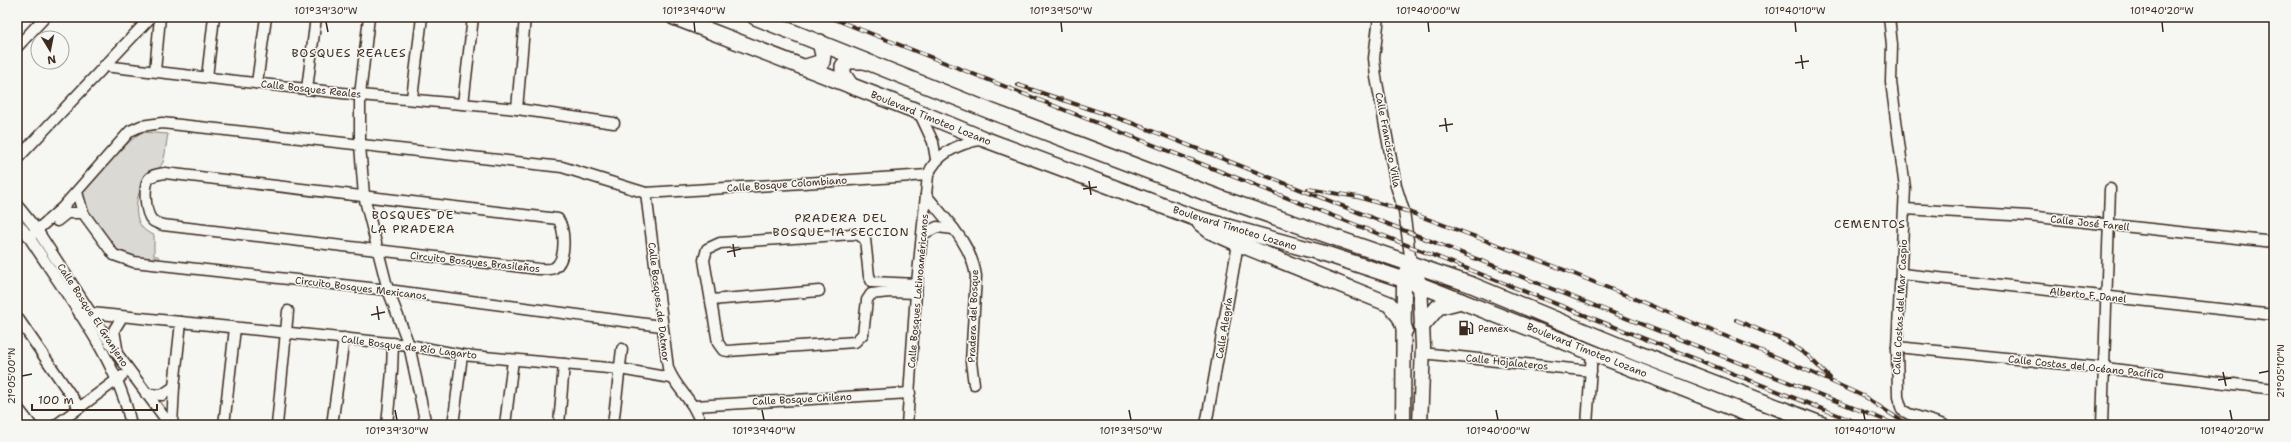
<svg xmlns="http://www.w3.org/2000/svg" width="2291" height="442" font-family="'Shantell Sans',sans-serif">
  <style>
    .green { fill: #dad9d3; stroke: #8a8278 }
    .lines { fill: none; stroke-linecap: round; stroke-linejoin: round }
    .street-casing { stroke: #3b2a1e; stroke-width: 13 }
    .secondary-casing { stroke: #3b2a1e; stroke-width: 17 }
    .primary-casing { stroke: #3b2a1e; stroke-width: 18 }
    .street { stroke: #f6f6f2; stroke-width: 10 }
    .secondary { stroke: #f6f6f2; stroke-width: 14 }
    .primary { stroke: #f6f6f2; stroke-width: 15 }
    .rail-casing { stroke: #3b2a1e; stroke-width: 4 }
    .rail { stroke: #f6f6f2; stroke-width: 2.5; stroke-dasharray: 8; stroke-linecap: butt }
    .ticks { fill: none; stroke: #3b2a1e; stroke-width: 1.5 }
    .labels { text-anchor: middle; dominant-baseline: central; stroke-width: 3; stroke-linejoin: round; paint-order: stroke }
    .street-label { font-size: 10px; fill: #3b2a1e; stroke: #f6f6f2 }
    .poi-label { font-size: 10px; fill: #3b2a1e; stroke: #f6f6f2; text-anchor: start }
    .quarter-label { font-size: 12px; letter-spacing: 1px; fill: #3b2a1e; stroke: #f6f6f2 }
    .neatline { fill: none; stroke: #3b2a1e; stroke-width: 1.5 }
    .ticks-label { font-size: 10px; text-anchor: middle; fill: #3b2a1e }
  </style>
  <rect width="100%" height="100%" fill="#f6f6f2"/>
  <filter id="ink" filterUnits="userSpaceOnUse"><feTurbulence type="fractalNoise" baseFrequency=".025" numOctaves="2"/><feDisplacementMap in="SourceGraphic" scale="8" xChannelSelector="R" yChannelSelector="G"/><feConvolveMatrix kernelMatrix="1 2 1 2 8 2 1 2 1" color-interpolation-filters="sRGB"/></filter>
  <g filter="url(#ink)">
    <path class="green" d="M141 132 168 134C166 143 166 153 163 162 160 170 149 175 144 183 133 199 132 229 154 235V256H158L161 262 119 255 84 208 81 200 83 192 118 152Z"/>
    <g class="lines">
      <g class="street-casing">
        <g id="street">
          <path d="M369 17 360 95V145L364 196 388 290 409 345 426 425"/>
          <path d="M1379 17 1374 58 1376 77 1396 186 1404 211 1411 263"/>
          <path d="M1889 17 1892 45 1891 82 1905 188 1897 347 1898 397 1902 410 1909 414 1944 425"/>
          <path d="M17 47 45 17"/>
          <path d="M104 66 360 95 517 109 614 123"/>
          <path d="M155 71 160 17"/>
          <path d="M207 77 214 17"/>
          <path d="M257 83 266 17"/>
          <path d="M307 89 316 17"/>
          <path d="M412 98 422 17"/>
          <path d="M463 104 473 17"/>
          <path d="M517 109 525 17"/>
          <path d="M919 112 933 142 936 159"/>
          <path d="M17 159 151 17"/>
          <path d="M165 173 558 219C565 229 567 260 554 268 550 270 544 269 539 269L163 225C159 224 155 223 152 220 145 213 144 189 148 180 152 174 160 174 165 173Z"/>
          <path d="M77 192 83 213 114 255 134 262 388 290 661 326"/>
          <path d="M646 193 668 368C676 390 694 399 701 425"/>
          <path d="M926 195C946 220 971 243 976 276L971 362 974 384"/>
          <path d="M17 205 37 230 118 355 170 425"/>
          <path d="M1905 209 2028 216 2274 242"/>
          <path d="M57 221 67 213H83"/>
          <path d="M17 222 29 237C65 294 118 358 131 425"/>
          <path d="M923 234 937 227 954 229"/>
          <path d="M29 237 62 208 130 131 141 126 162 123 562 167 646 193 928 175"/>
          <path d="M1902 274 2274 315"/>
          <path d="M916 293 889 292 871 294 867 300 863 334 855 342 728 351 723 350 718 343 704 260 707 249 720 243 853 234 859 235 865 239 869 276 872 282 917 284"/>
          <path d="M711 300 819 291"/>
          <path d="M80 315 91 313 409 345 462 355 620 369 671 378"/>
          <path d="M17 317 79 407"/>
          <path d="M1897 347 2105 368 2274 389"/>
          <path d="M117 348 114 330 122 317"/>
          <path d="M1422 353 1591 371"/>
          <path d="M146 394 162 395 174 387"/>
          <path d="M694 406 910 393"/>
          <path d="M17 407 31 425"/>
          <path d="M56 425 122 376"/>
          <path d="M172 425 174 387 181 322"/>
          <path d="M224 425 235 328"/>
          <path d="M277 425 288 311"/>
          <path d="M332 425 344 338"/>
          <path d="M387 425 392 371 393 343"/>
          <path d="M453 425 462 355"/>
          <path d="M505 425 513 360"/>
          <path d="M559 425 564 364"/>
          <path d="M613 425 622 349"/>
          <path d="M907 425 916 293 928 175C937 152 960 143 984 139"/>
          <path d="M1206 425 1239 238"/>
          <path d="M1587 425 1592 352"/>
          <path d="M2102 425 2110 189"/>
        </g>
      </g>
      <g class="secondary-casing">
        <g id="secondary">
          <path d="M1411 263 1420 285 1423 346 1420 425"/>
          <path d="M1403 425 1404 279 1409 269"/>
        </g>
      </g>
      <g class="primary-casing">
        <g id="primary">
          <path d="M674 17 919 112 984 139 1195 218 1326 254 1420 285 1776 425"/>
          <path d="M755 17 990 111 1220 198 1472 285 1639 354 1823 425"/>
          <path d="M806 67 822 62 823 55 820 42"/>
          <path d="M851 86 843 74V66L848 61H864"/>
          <path d="M1200 223 1210 231 1237 243 1389 304 1400 317 1405 330"/>
          <path d="M1422 326 1438 307 1461 301"/>
        </g>
      </g>
      <use href="#street" class="street"/>
      <use href="#secondary" class="secondary"/>
      <use href="#primary" class="primary"/>
      <g class="rail-casing">
        <g id="rail">
          <path d="M829 17 1863 425"/>
          <path d="M1018 85 1132 123 1897 425"/>
          <path d="M1308 189 1358 197 1406 211 1562 269 1793 364 1863 396 1908 425"/>
          <path d="M1736 320 1786 341 1808 356 1830 378"/>
        </g>
      </g>
      <use href="#rail" class="rail"/>
    </g>
  </g>
  <path class="ticks" d="M326 22 328 32M694 22 695 32M1061 22 1062 32M1428 22 1429 32M1795 22 1796 32M2162 22 2163 32M1801 55 1803 69M1795 63 1809 61M1445 118 1447 132M1439 126 1453 124M1089 181 1091 195M1083 189 1097 187M733 244 735 257M727 252 741 249M377 306 379 320M371 315 385 312M2223 372 2226 386M2259 373 2269 371M22 376 32 374M2218 380 2231 378M395 410 397 420M762 410 764 420M1129 410 1131 420M1496 410 1498 420M1863 410 1865 420M2230 410 2232 420"/>
  <defs>
    <g id="fuel-bare" transform="scale(1.2)"><path d="M-5.5-6h7V0h2V4h1.3V-2.5L3-4.5l.8-.8L6-3V5H2.5V1h-1V6h-7ZM-4.2-4.7v3.2H.2V-4.7Z" fill="#3b2a1e" stroke="#f6f6f2" stroke-width="2.5" paint-order="stroke"/></g>
  </defs>
  <g fill-rule="evenodd">
    <use href="#fuel-bare" x="1466" y="328"/>
  </g>
  <g class="labels">
    <g class="street-label">
      <text transform="translate(311 89) rotate(6)">Calle Bosques Reales</text>
      <text transform="translate(931 118) rotate(22)">Boulevard Timoteo Lozano</text>
      <text transform="translate(1388 140) rotate(79)">Calle Francisco Villa</text>
      <text transform="translate(787 184) rotate(-4)">Calle Bosque Colombiano</text>
      <text transform="translate(2090 223) rotate(6)">Calle José Farell</text>
      <text transform="translate(1235 228) rotate(17)">Boulevard Timoteo Lozano</text>
      <text transform="translate(475 262) rotate(6)">Circuito Bosques Brasileños</text>
      <text transform="translate(361 288) rotate(7)">Circuito Bosques Mexicanos</text>
      <text transform="translate(918 291) rotate(-85)">Calle Bosques Latinoaméricanos</text>
      <text transform="translate(2088 295) rotate(6)">Alberto F. Danel</text>
      <text transform="translate(659 302) rotate(83)">Calle Bosques de Datmor</text>
      <text transform="translate(1900 307) rotate(-87)">Calle Costas del Mar Caspio</text>
      <text transform="translate(93 315) rotate(57)">Calle Bosque El Granjeno</text>
      <text transform="translate(973 316) rotate(-88)">Pradera del Bosque</text>
      <text transform="translate(1224 328) rotate(-81)">Calle Alegría</text>
      <text transform="translate(409 347) rotate(7)">Calle Bosque de Río Lagarto</text>
      <text transform="translate(1587 350) rotate(22)">Boulevard Timoteo Lozano</text>
      <text transform="translate(1507 362) rotate(6)">Calle Hojalateros</text>
      <text transform="translate(2086 367) rotate(6)">Calle Costas del Océano Pacífico</text>
      <text transform="translate(802 399) rotate(-3)">Calle Bosque Chileno</text>
    </g>
    <g class="poi-label">
      <text x="1478" y="328">Pemex</text>
    </g>
    <g class="quarter-label">
      <text x="349" y="53">BOSQUES REALES</text>
      <text x="413" y="215">BOSQUES DE<tspan x="413" dy="14">LA PRADERA</tspan></text>
      <text x="841" y="218">PRADERA DEL<tspan x="841" dy="14">BOSQUE 1A SECCION</tspan></text>
      <text x="1870" y="224">CEMENTOS</text>
    </g>
  </g>
  <rect width="2291" height="442" fill="none" stroke="#f6f6f2" stroke-width="44"/>
  <g transform="translate(50 50) rotate(170)"><circle r="19" fill="#f6f6f2" stroke="#aba49d"/>
  <path d="M0-3L7 15L0 10L-7 15Z" fill="#3b2a1e"/>
  <text y="-6" font-size="11" font-weight="bold" text-anchor="middle" fill="#3b2a1e">N</text>
  </g>
  <path d="M32 404v6h125v-6" fill="none" stroke="#3b2a1e" stroke-width="2"/>
  <text x="38" y="404" font-size="12" fill="#3b2a1e" stroke="#f6f6f2" stroke-width="3" paint-order="stroke">100 m</text>
  <rect x="22" y="22" width="2247" height="398" class="neatline"/>
  <g class="ticks-label">
    <text x="326" y="14">101°39'30"W</text>
    <text x="694" y="14">101°39'40"W</text>
    <text x="1061" y="14">101°39'50"W</text>
    <text x="1428" y="14">101°40'00"W</text>
    <text x="1795" y="14">101°40'10"W</text>
    <text x="2162" y="14">101°40'20"W</text>
    <text transform="translate(2280 371) rotate(-90)" y="4">21°05'10"N</text>
    <text transform="translate(11 376) rotate(-90)" y="4">21°05'00"N</text>
    <text x="397" y="434">101°39'30"W</text>
    <text x="764" y="434">101°39'40"W</text>
    <text x="1131" y="434">101°39'50"W</text>
    <text x="1498" y="434">101°40'00"W</text>
    <text x="1865" y="434">101°40'10"W</text>
    <text x="2232" y="434">101°40'20"W</text>
  </g>
</svg>
